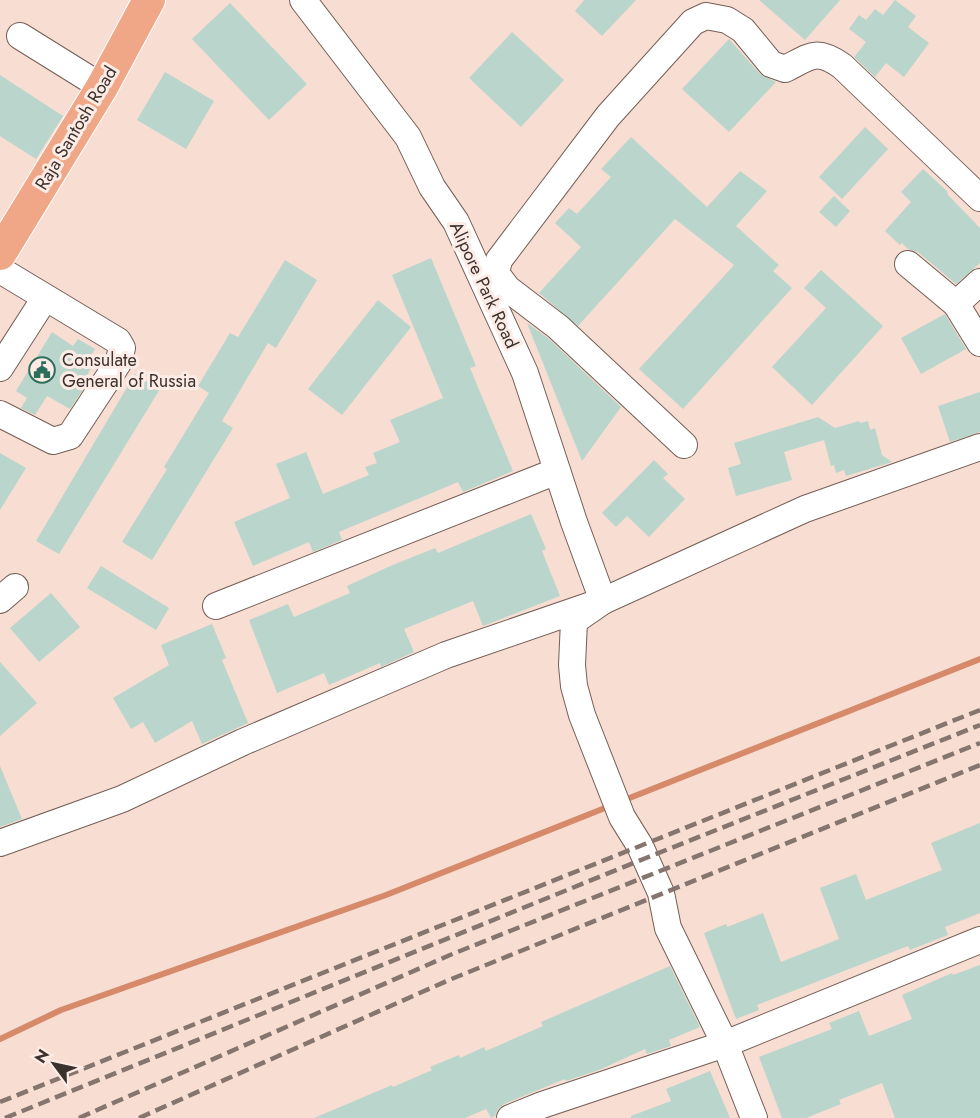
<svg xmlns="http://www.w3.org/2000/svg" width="980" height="1118" font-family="Jost,sans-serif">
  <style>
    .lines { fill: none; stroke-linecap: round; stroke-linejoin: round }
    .stream { stroke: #d68a6a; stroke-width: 6 }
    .building { fill: #bad6cc }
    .minor-casing { stroke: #755f56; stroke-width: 28 }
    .major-casing { stroke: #fff; stroke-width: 34 }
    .minor { stroke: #fff; stroke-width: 26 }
    .major { stroke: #efa787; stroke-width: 32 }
    .rail { stroke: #85756e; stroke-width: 4.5; stroke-dasharray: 12 6; stroke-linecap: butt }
    .labels { text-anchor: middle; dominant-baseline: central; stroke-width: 6; stroke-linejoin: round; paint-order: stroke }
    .street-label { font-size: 18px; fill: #3b312d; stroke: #fdece6 }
    .poi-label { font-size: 18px; fill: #3b312d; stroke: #fdece6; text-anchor: start }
  </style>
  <rect width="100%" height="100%" fill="#f7ddd2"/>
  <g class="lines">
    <g class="stream">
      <path d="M622 801 980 659"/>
      <path d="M0 1039 61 1010 386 895 610 806"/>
    </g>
  </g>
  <g class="building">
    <path d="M584 0H636L602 36 575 11Z"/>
    <path d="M759 0H840L805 40Z"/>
    <path d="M895 0 916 16 908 27 929 43 904 77 886 63 875 77 854 57 866 42 849 29 859 15 866 20 875 9 883 15Z"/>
    <path d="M230 3 307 84 269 120 192 39Z"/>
    <path d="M512 32 564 80 521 127 469 78Z"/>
    <path d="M729 39 760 74 776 82 729 132 682 89Z"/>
    <path d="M165 72 214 101 186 149 137 120Z"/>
    <path d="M0 75 63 116 36 159 0 136Z"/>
    <path d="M865 127 888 149 842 199 819 177Z"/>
    <path d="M631 137 707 207 740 171 767 191 736 226 779 265 773 271 792 288 683 409 639 369 734 265 675 219 578 326 539 293 581 247 555 223 569 208 577 214 611 177 601 169Z"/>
    <path d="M923 169 948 192 947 194 980 228V263L956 284 918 252 908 249 902 243 900 245 885 231 911 202 901 192Z"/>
    <path d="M834 196 850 211 836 227 819 212Z"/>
    <path d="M431 258 476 366 470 368 513 471 463 492 458 482 339 532 342 540 313 552 309 542 253 566 234 522 290 498 276 464 306 452 323 494 369 475 365 467 377 463 373 453 400 442 390 420 443 398 392 275Z"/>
    <path d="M285 260 317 280 276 348 268 343 222 421 233 428 152 560 122 542 167 469 164 467 209 393 198 386 230 333 238 337Z"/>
    <path d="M821 270 883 326 812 405 772 367 826 308 804 288Z"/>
    <path d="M378 300 411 327 342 415 308 389Z"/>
    <path d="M945 314 966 349 921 374 901 338Z"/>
    <path d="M527 323 548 338 621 407 582 461Z"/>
    <path d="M52 332 73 346 78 339 95 349 87 362 93 365 84 380 88 382 70 409 47 396 35 415 21 408 27 398 16 391Z"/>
    <path d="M135 374 160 389 59 554 36 541Z"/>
    <path d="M980 392V432L950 442 938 406Z"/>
    <path d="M818 417 835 428 859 421 860 423 868 421 870 430 875 428 882 455 892 462 846 476 844 470 836 473 834 465 831 466 824 440 784 452 792 480 736 496 728 468 741 464 734 443Z"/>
    <path d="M0 453 26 468 0 510Z"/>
    <path d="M654 460 668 474 663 478 685 499 649 537 627 516 616 527 602 513Z"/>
    <path d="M531 514 546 549 542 551 560 596 483 626 473 601 404 629 414 652 381 667 380 663 329 685 324 673 277 693 249 620 288 604 294 617 350 593 347 586 388 567 435 548 438 553Z"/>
    <path d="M101 566 169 608 156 630 87 588Z"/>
    <path d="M51 593 80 627 39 662 10 628Z"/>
    <path d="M212 624 226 658 222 660 248 723 202 744 192 721 155 743 143 722 131 729 113 698 169 665 161 645Z"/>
    <path d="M0 662 37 703 0 736Z"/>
    <path d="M0 766 22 819 0 827Z"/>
    <path d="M980 823V913L945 927 948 935 910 950 908 946 793 991 757 1005 759 1010 736 1019 704 933 726 924 727 927 763 913 781 962 839 939 820 888 856 874 866 900 942 870 931 843Z"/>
    <path d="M980 965V1118H895L882 1083 839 1100 841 1104 806 1118H782L759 1057 832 1029 829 1023 859 1011 869 1036 912 1019 902 995 952 973 953 975Z"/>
    <path d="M670 966 700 1027 669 1040 671 1046 647 1054 645 1049 599 1070 566 1081 565 1079 504 1104 498 1109 495 1116 491 1118 486 1109 465 1118H314L392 1085 393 1087 432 1070 430 1067 459 1055 460 1058 484 1047 486 1051 543 1026 541 1022Z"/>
    <path d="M710 1071 730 1118H631V1116L671 1101 666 1089Z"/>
  </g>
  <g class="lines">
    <g class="minor-casing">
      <g id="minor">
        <path d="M303 0 408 137 432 187 456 222 525 373 574 522 603 601 574 621 572 665 574 686 582 715 622 817 640 846 661 893 668 928 725 1044 754 1118"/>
        <path d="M20 36 102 87"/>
        <path d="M908 264 956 304 980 282"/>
        <path d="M0 270 118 341 122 348 118 363 70 436 53 441 0 414"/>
        <path d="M956 304 980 343"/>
        <path d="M0 368 45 298"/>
        <path d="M684 445 558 327 507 288 496 273 499 260 608 116 693 22 706 16 727 20 743 30 771 64 785 69C811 56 816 48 842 66L980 198"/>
        <path d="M0 600 15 587"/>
        <path d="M216 606 557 471"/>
        <path d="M0 843 122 799 243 742 446 655 603 601 805 509 980 447"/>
        <path d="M510 1118 542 1105 725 1044 980 940"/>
      </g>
    </g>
    <g class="major-casing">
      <path id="major" d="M0 254 102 87 149 0"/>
    </g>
    <use href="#minor" class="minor"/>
    <use href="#major" class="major"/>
    <g class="rail">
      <path d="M0 1102 980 710"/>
      <path d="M5 1118 646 858 980 725"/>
      <path d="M79 1118 450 955 980 743"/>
      <path d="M139 1118 449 980 980 765"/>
    </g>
  </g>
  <defs>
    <g id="civic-ring" transform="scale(1.35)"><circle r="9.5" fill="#fdece6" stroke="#2d6d5c" stroke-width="1.5"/><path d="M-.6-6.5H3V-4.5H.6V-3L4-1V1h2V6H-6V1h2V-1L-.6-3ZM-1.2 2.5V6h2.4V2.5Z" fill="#2d6d5c"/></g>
  </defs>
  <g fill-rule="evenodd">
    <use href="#civic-ring" x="42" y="370"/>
  </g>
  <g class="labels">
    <g class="street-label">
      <text transform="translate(76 128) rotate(-59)">Raja Santosh Road</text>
      <text transform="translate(484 285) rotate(65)">Alipore Park Road</text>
    </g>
    <g class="poi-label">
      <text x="62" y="360">Consulate<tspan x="62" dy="21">General of Russia</tspan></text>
    </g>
  </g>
  <g transform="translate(54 1064) rotate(303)" stroke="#fdece6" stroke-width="4.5" paint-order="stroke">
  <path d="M0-4.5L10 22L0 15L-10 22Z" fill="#3b312d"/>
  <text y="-9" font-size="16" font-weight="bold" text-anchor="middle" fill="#3b312d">N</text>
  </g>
</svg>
